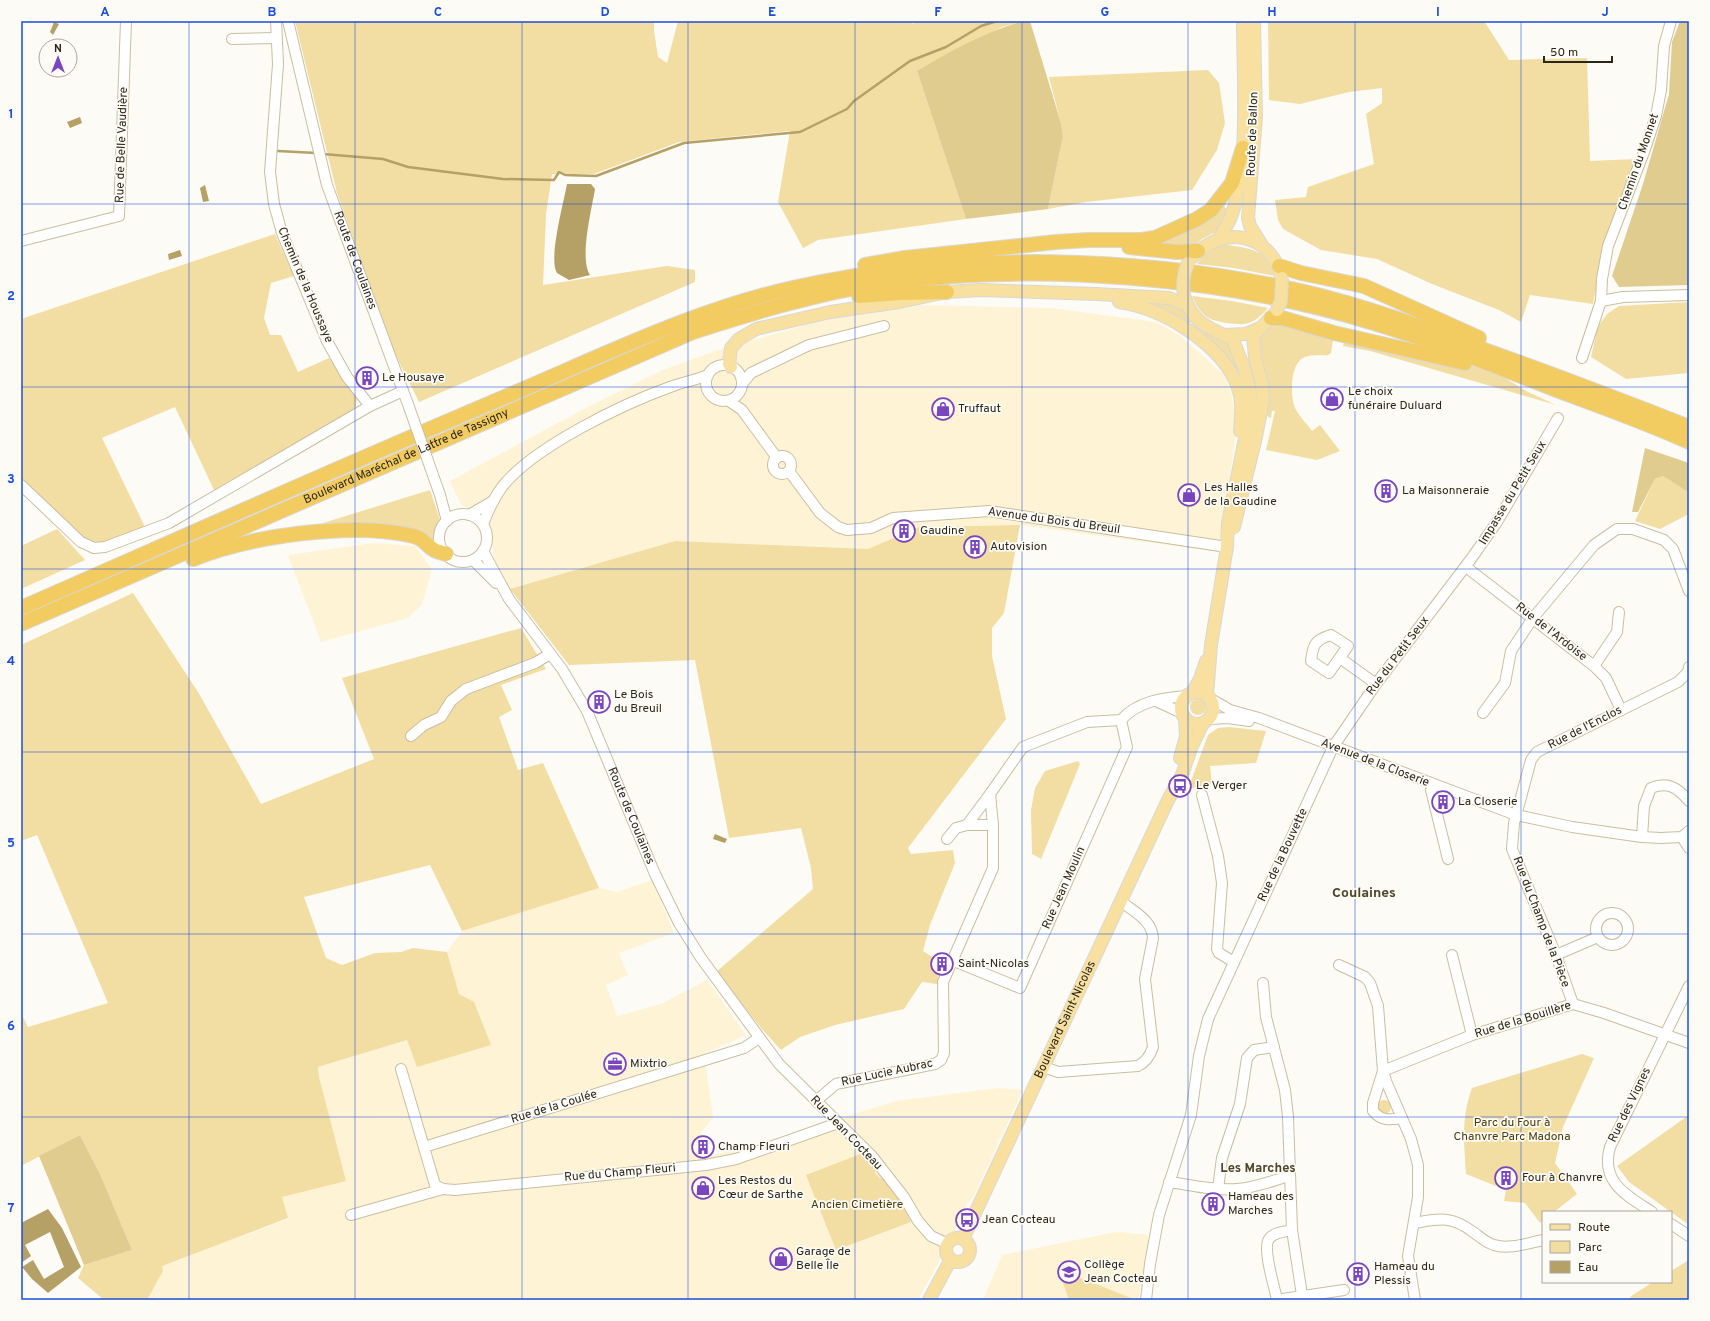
<svg xmlns="http://www.w3.org/2000/svg" width="1710" height="1321" font-family="Overpass,sans-serif">
  <style>
    .built { fill: #fff3d5 }
    .green { fill: #f2dda3 }
    .forest { fill: #e1cc90 }
    .water { fill: #b5a066 }
    .lines { fill: none; stroke-linecap: round; stroke-linejoin: round }
    .stream { stroke: #b5a066; stroke-width: 2.5 }
    .minor-casing { stroke: #c9bea0; stroke-width: 12 }
    .major-casing { stroke: #d9d8d6; stroke-width: 14 }
    .highway-casing { stroke: #d9d8d6; stroke-width: 16 }
    .minor { stroke: #fff; stroke-width: 10 }
    .major { stroke: #f7e0a0; stroke-width: 12 }
    .highway { stroke: #f2cc60; stroke-width: 14 }
    .minor-bridge-casing { stroke: #c9bea0; stroke-width: 12; stroke-linecap: butt }
    .major-bridge-casing { stroke: #d9d8d6; stroke-width: 14; stroke-linecap: butt }
    .minor-bridge { stroke: #fff; stroke-width: 10 }
    .major-bridge { stroke: #f7e0a0; stroke-width: 12 }
    .grid { fill: none; stroke: #1d4ed8; stroke-width: 1; stroke-opacity: 0.55 }
    .labels { text-anchor: middle; dominant-baseline: central; stroke-width: 3.5; stroke-linejoin: round; paint-order: stroke }
    .street-label { font-size: 12px; fill: #2a261a; stroke: #fdfbf5 }
    .poi-label { font-size: 12px; fill: #2a261a; stroke: #fdfbf5; text-anchor: start }
    .park-label { font-size: 12px; fill: #483908; stroke: #fdfbf5 }
    .neighbourhood-label { font-size: 13px; font-weight: bold; fill: #4e442a; stroke: #fdfbf5 }
    .quarter-label { font-size: 14px; font-weight: bold; fill: #4e442a; stroke: #fdfbf5 }
    .neatline { fill: none; stroke: #1d4ed8; stroke-width: 1.5 }
    .grid-label { font-size: 13px; text-anchor: middle; font-weight: bold; fill: #1d4ed8 }
  </style>
  <rect width="100%" height="100%" fill="#fdfbf5"/>
  <g class="built">
    <path d="M921 305 1051 308 1156 322 1181 336 1224 375 1231 392 1237 428 1219 552 1020 525 919 527 868 549 675 541 510 589 494 560 490 523 480 514 461 505 450 481 584 409 663 370 715 351 830 318Z"/>
    <path d="M373 543 415 546 432 569 422 604 408 618 321 642 288 555Z"/>
    <path d="M652 880 674 933 619 953 628 975 606 985 617 1016 661 1004 707 980 746 1035 704 1054 713 1117 701 1133 708 1156 744 1148 896 1101 999 1088 1023 1090 974 1196 968 1202 950 1242 918 1300H147L163 1271 161 1266 288 1219 281 1197 319 1077 318 1067 407 1040 459 994 447 952 462 931 599 888 617 892Z"/>
    <path d="M1121 1232 1147 1235 1149 1240 1138 1300H983L1002 1255 1110 1233Z"/>
  </g>
  <g class="green">
    <path d="M295 21H654V31L658 57 667 63 678 21H912L913 25 915 21H1023L1002 27 917 71 966 219 818 240 803 248 778 202 790 131 679 142 594 174H552L546 214 543 285 667 266 695 270V282L419 402 394 352 337 193Z"/>
    <path d="M1268 21H1484L1509 60 1587 58 1590 161 1637 159 1604 248 1593 304 1530 295 1521 322 1499 310 1432 284 1377 259 1321 250 1283 229 1278 220 1275 200 1306 197 1308 187 1374 164 1366 114 1382 103V88L1349 92 1300 104 1269 100Z"/>
    <path d="M1208 70 1219 83 1225 123 1217 150 1192 190 1086 202 1048 209 1063 136 1061 123 1049 77Z"/>
    <path d="M1221 206H1224L1228 211 1221 229 1202 239 1195 245 1166 246 1163 242 1164 239Z"/>
    <path d="M275 234 294 276 271 283 264 318 270 335H281L298 372 329 358 357 397 355 411 214 490 175 407 102 438 145 527 100 543 78 536 21 478V319Z"/>
    <path d="M1221 244C1245 248 1268 247 1274 276L1234 268 1197 264 1206 253Z"/>
    <path d="M1192 296 1232 301 1268 308C1254 324 1247 326 1227 323 1207 320 1201 316 1192 296Z"/>
    <path d="M1147 300 1187 305C1189 311 1195 320 1188 325L1146 306Z"/>
    <path d="M1689 302V373L1626 379 1591 357 1598 326 1607 314 1619 306Z"/>
    <path d="M1271 318 1334 333 1331 353 1328 355C1320 356 1310 354 1303 358 1290 365 1290 395 1295 408 1299 416 1307 424 1312 431L1320 425 1340 451 1317 460 1266 450 1275 411H1272L1271 418 1261 413 1255 358 1260 328Z"/>
    <path d="M1207 331 1224 335 1239 368 1233 369 1202 334Z"/>
    <path d="M1346 335 1456 360 1502 376 1526 391 1556 405 1370 351 1343 346Z"/>
    <path d="M1663 476 1686 491 1689 490V514L1660 529 1635 521 1655 479Z"/>
    <path d="M430 490 441 523 436 537 440 550 429 539 297 531Z"/>
    <path d="M1020 525 1004 613 992 628V656L1006 719 908 848 911 854 953 850 955 863 930 925 923 951 937 960 936 966 940 969 937 984 922 982 904 1009 835 1025 800 1037 781 1050 761 1028 716 972 813 889 811 868 801 828 729 838 695 660 569 665 510 589 675 541 868 549 919 527Z"/>
    <path d="M57 529 85 560 21 589V546Z"/>
    <path d="M133 593 198 692 261 804 374 759 342 678 521 628 546 669 501 685 512 710 499 717 518 770 543 763 599 888 462 931 430 865 304 897 326 958 342 965 375 953 401 952 413 948 447 952 459 994 474 1002 491 1045 417 1067 407 1040 318 1067 319 1077 346 1181 282 1197 288 1218 162 1266 163 1271 147 1300H104L78 1278 84 1265 132 1250 101 1176 80 1135 21 1166V1013L28 1027 108 1003 37 835 21 841V645Z"/>
    <circle cx="1198" cy="707" r="8"/>
    <path d="M1229 727 1266 731 1256 763 1210 766 1212 784 1188 789 1208 735 1218 728Z"/>
    <path d="M1078 761 1080 764 1041 859 1032 854 1031 810 1035 788 1045 771Z"/>
    <path d="M1582 1054 1594 1058 1563 1127 1555 1163 1577 1194 1554 1212H1543V1220L1540 1223 1525 1203 1504 1201 1506 1190 1466 1174C1464 1143 1461 1118 1472 1088Z"/>
    <circle cx="1384" cy="1107" r="7"/>
    <path d="M1689 1115V1225L1629 1182 1617 1166Z"/>
    <path d="M863 1153 876 1167 875 1173 880 1178H884L897 1195 911 1222 836 1250 806 1175Z"/>
    <path d="M1689 1260V1300H1629L1631 1296 1653 1282H1671V1271Z"/>
    <path d="M1058 1269 1136 1300H1069Z"/>
  </g>
  <g class="forest">
    <path d="M1023 21H1030L1061 123 1063 136 1048 209 966 219 917 71C950 51 985 32 1023 21Z"/>
    <path d="M1680 21H1689V285L1619 287 1612 276 1643 184 1669 94 1672 42Z"/>
    <path d="M1645 448 1689 463V490L1686 491 1663 476 1655 479 1638 512H1632Z"/>
    <path d="M80 1135 101 1176 132 1250 84 1265 39 1156Z"/>
  </g>
  <g class="water">
    <path d="M54 22 59 24 53 35 50 32Z"/>
    <path d="M80 117 82 123 70 128 67 122Z"/>
    <path d="M567 184H591L595 189C592 208 579 259 590 275L569 280 557 273C548 260 564 201 567 184Z"/>
    <path d="M205 185 209 201 203 202 200 188Z"/>
    <path d="M180 250 182 256 169 260 168 254Z"/>
    <path d="M715 834 727 839 725 843 713 839Z"/>
    <path d="M48 1209 62 1228 81 1267 48 1293 32 1279 22 1267 33 1260 44 1279 64 1267 50 1232 25 1245 31 1256 21 1263V1223Z"/>
  </g>
  <g class="lines">
    <g class="stream">
      <path d="M278 151 316 153"/>
      <path d="M323 154 383 159 408 167 503 179 554 180 559 172 565 175 596 176 684 143 800 132 847 109 854 101 910 61 946 47 981 26 997 21"/>
    </g>
    <g class="minor-casing">
      <g id="minor">
        <path d="M276 21 278 64 270 172 274 204 282 233 327 341 347 377 370 406 403 391"/>
        <path id="s1" d="M288 21 327 185 409 407"/>
        <path d="M232 39 277 38"/>
        <path d="M21 241 119 216 126 21"/>
        <path d="M1601 301 1623 297 1689 295"/>
        <path d="M1582 358 1601 301 1602 279 1608 246 1644 152 1656 116 1661 90 1664 46 1671 21"/>
        <circle cx="724" cy="383" r="18"/>
        <path d="M742 384 751 373 809 345 884 326"/>
        <path d="M729 401 742 410 777 458"/>
        <circle cx="782" cy="465" r="9"/>
        <path d="M789 471 820 513 838 527 847 530 871 528 893 518 989 511 1227 547"/>
        <path d="M21 485 81 542 94 548 105 547 169 523 370 406"/>
        <path d="M440 495 447 521"/>
        <circle cx="463" cy="538" r="24"/>
        <path d="M469 515 493 501"/>
        <path d="M483 524C488 511 494 498 502 487 533 447 623 404 670 387 683 382 696 380 708 375"/>
        <path id="s2" d="M483 551 509 599 562 669 587 711 655 874 679 923 701 958 779 1064 872 1156 904 1197 918 1221 931 1236 948 1244"/>
        <path d="M473 560 496 583"/>
        <path d="M1466 567 1594 666 1606 678 1621 710"/>
        <path d="M1331 635 1348 646 1329 673 1311 661C1313 644 1315 640 1331 635Z"/>
        <path d="M1340 658 1376 684"/>
        <path d="M1594 666 1617 632 1619 612"/>
        <path d="M1211 699 1230 710 1259 718 1516 815 1572 827 1642 837 1661 838 1682 837 1689 831"/>
        <path d="M1156 701 1182 713"/>
        <path d="M1483 713 1505 683 1511 651 1533 618 1594 545 1617 529H1633L1664 540 1673 549 1689 591"/>
        <path d="M1209 719 1228 718 1249 721"/>
        <path d="M411 736 424 725 441 717 451 701 466 689 535 663 550 654"/>
        <path d="M1433 785 1431 790 1448 859"/>
        <path d="M990 794 967 825H993"/>
        <path d="M1202 795 1218 856 1222 883 1217 949 1219 953 1234 962"/>
        <path d="M1642 837 1644 806 1651 788C1668 781 1678 788 1689 801"/>
        <path d="M1682 837 1689 848"/>
        <path d="M947 839 956 828 967 825"/>
        <circle cx="1612" cy="929" r="16"/>
        <path d="M1452 955 1472 1035"/>
        <path d="M1556 955 1598 937"/>
        <path d="M954 961 1020 988 1127 747 1121 720"/>
        <path d="M1339 965 1365 977 1370 983 1378 1006 1383 1071 1386 1081 1411 1139 1418 1165V1197L1408 1256 1415 1300"/>
        <path d="M1263 983 1266 1017 1285 1090 1288 1117 1292 1230 1302 1295"/>
        <path d="M1573 1004 1556 955 1512 849 1514 823 1531 760 1537 752 1678 682 1688 672 1689 667"/>
        <path d="M1044 1067 1058 1072 1138 1066C1146 1062 1150 1056 1153 1047L1145 979 1153 938C1152 920 1134 912 1122 902"/>
        <path d="M401 1069 435 1185 443 1189 455 1190 706 1165 736 1159 838 1123"/>
        <path d="M1383 1071 1472 1035 1573 1004 1604 1013 1689 1043"/>
        <path d="M1383 1071 1373 1103V1111C1381 1121 1390 1120 1402 1118"/>
        <path d="M816 1101 836 1084 935 1064 941 1060 944 1053 943 982 993 868V825L990 794 1023 747 1087 722 1121 720C1138 701 1162 698 1187 696"/>
        <path d="M424 1147 744 1048 759 1038"/>
        <path d="M1169 1182C1191 1185 1214 1191 1237 1189 1255 1188 1272 1181 1289 1176"/>
        <path d="M1218 1189 1222 1158 1240 1104 1247 1058 1254 1050 1274 1047"/>
        <path d="M1652 1212C1626 1195 1600 1182 1610 1147L1689 986"/>
        <path d="M351 1215 443 1189"/>
        <path d="M1414 1223C1439 1219 1451 1215 1473 1232 1479 1236 1486 1243 1494 1245 1509 1250 1528 1243 1543 1240"/>
        <path d="M1671 1224 1689 1236"/>
        <path d="M1146 1300 1150 1264 1159 1215 1191 1115 1199 1056 1208 1019 1333 747 1376 684 1471 559 1497 522 1558 418"/>
        <path d="M1276 1300 1344 1290"/>
        <path d="M1277 1300C1275 1288 1262 1249 1269 1239 1274 1232 1284 1232 1292 1230"/>
      </g>
    </g>
    <g class="major-casing">
      <g id="major">
        <path d="M1254 21 1256 117 1248 218 1250 226 1261 244"/>
        <path d="M1219 238C1223 232 1228 224 1231 217 1250 164 1243 78 1243 21"/>
        <path d="M1193 257C1221 225 1269 232 1281 275"/>
        <path d="M1185 298C1194 326 1211 327 1233 340L1244 368 1250 391 1251 408 1228 523 1227 547 1211 645 1207 695"/>
        <path d="M1119 302C1162 307 1224 346 1238 388 1243 402 1241 416 1240 431"/>
        <path d="M1224 335 1246 334 1260 328"/>
        <path d="M731 367 729 364 731 348 739 339 756 329 830 312 899 302 947 292 981 290 1097 294 1169 298 1187 305"/>
        <path d="M1234 527 1256 437 1263 400 1262 385 1255 358 1253 336 1277 311"/>
        <circle cx="1197" cy="708" r="16"/>
        <path d="M1192 693 1200 679 1206 661"/>
        <path d="M1180 758 1186 736 1185 718"/>
        <circle cx="958" cy="1250" r="12"/>
        <path id="s3" d="M963 1239 1168 800 1182 775 1191 748 1203 723"/>
        <path d="M929 1300 951 1259"/>
      </g>
    </g>
    <g class="highway-casing">
      <g id="highway">
        <path d="M1129 247 1177 252 1198 251"/>
        <path d="M865 265 905 258 1056 242 1088 240H1141L1155 238 1197 219 1211 210 1232 183 1243 148"/>
        <path d="M1279 266 1301 273 1364 286 1479 338"/>
        <path d="M859 296 899 293 947 292"/>
        <path d="M1271 318H1282L1334 333 1465 363"/>
        <path d="M193 559C250 536 349 522 409 535 425 538 424 544 434 550 438 552 443 553 446 554"/>
        <path d="M21 608C183 537 344 465 507 396 602 356 696 309 797 287 961 251 1141 255 1305 292 1369 307 1430 330 1490 352 1557 376 1623 401 1689 427"/>
        <path id="s4" d="M21 624 693 332C755 312 818 293 883 283 1039 262 1224 277 1374 323 1436 342 1495 366 1554 389 1599 406 1645 422 1689 442"/>
      </g>
    </g>
    <use href="#minor" class="minor"/>
    <use href="#major" class="major"/>
    <use href="#highway" class="highway"/>
    <g class="minor-bridge-casing">
      <path id="minor-bridge" d="M409 407 440 495"/>
    </g>
    <g class="major-bridge-casing">
      <g id="major-bridge">
        <path d="M1184 295C1182 283 1183 274 1188 263"/>
        <path d="M1277 310 1281 301 1282 278"/>
      </g>
    </g>
    <use href="#minor-bridge" class="minor-bridge"/>
    <use href="#major-bridge" class="major-bridge"/>
  </g>
  <path class="grid" d="M189 21V1300M355 21V1300M522 21V1300M688 21V1300M855 21V1300M1022 21V1300M1188 21V1300M1355 21V1300M1521 21V1300M21 204H1689M21 387H1689M21 569H1689M21 752H1689M21 934H1689M21 1117H1689"/>
  <defs>
    <g id="building-ring" transform="scale(1.15)"><circle r="9.5" fill="#fdfbf5" stroke="#7a46be" stroke-width="1.5"/><path d="M-4-6H4V6H1V3H-1V6H-4ZM-2.5-4.3h1.7v1.8h-1.7ZM.8-4.3h1.7v1.8H.8ZM-2.5-1h1.7V.8h-1.7ZM.8-1h1.7V.8H.8Z" fill="#7a46be"/></g>
    <g id="shop-ring" transform="scale(1.15)"><circle r="9.5" fill="#fdfbf5" stroke="#7a46be" stroke-width="1.5"/><path d="M-5-2.5h2.3a2.7 3.5 0 0 1 5.4 0H5L5.5 6h-11ZM-1.5-2.5h3a1.5 2.3 0 0 0-3 0Z" fill="#7a46be"/></g>
    <g id="bus-ring" transform="scale(1.15)"><circle r="9.5" fill="#fdfbf5" stroke="#7a46be" stroke-width="1.5"/><path d="M-5-6H5V4H4V6H2V4H-2V6H-4V4H-5ZM-3.5-4V0h7V-4ZM-3.5 1.2v1.5H-2V1.2ZM2 1.2v1.5H3.5V1.2Z" fill="#7a46be"/></g>
    <g id="office-ring" transform="scale(1.15)"><circle r="9.5" fill="#fdfbf5" stroke="#7a46be" stroke-width="1.5"/><path d="M-6-3h4V-5.5h4V-3h4V5H-6ZM-1-4.5V-3h2v-1.5ZM-6 0V1H6V0Z" fill="#7a46be"/></g>
    <g id="school-ring" transform="scale(1.15)"><circle r="9.5" fill="#fdfbf5" stroke="#7a46be" stroke-width="1.5"/><path d="M0-5L7-2L0 1L-7-2ZM-4 1L0 2.5L4 1V4Q0 6-4 4Z" fill="#7a46be"/></g>
  </defs>
  <g fill-rule="evenodd">
    <use href="#building-ring" x="367" y="378"/>
    <use href="#shop-ring" x="1332" y="399"/>
    <use href="#shop-ring" x="943" y="409"/>
    <use href="#building-ring" x="1386" y="491"/>
    <use href="#shop-ring" x="1189" y="495"/>
    <use href="#building-ring" x="904" y="531"/>
    <use href="#building-ring" x="975" y="547"/>
    <use href="#building-ring" x="599" y="702"/>
    <use href="#bus-ring" x="1180" y="786"/>
    <use href="#building-ring" x="1443" y="802"/>
    <use href="#building-ring" x="942" y="964"/>
    <use href="#office-ring" x="615" y="1064"/>
    <use href="#building-ring" x="703" y="1147"/>
    <use href="#building-ring" x="1506" y="1178"/>
    <use href="#shop-ring" x="703" y="1188"/>
    <use href="#building-ring" x="1213" y="1204"/>
    <use href="#bus-ring" x="967" y="1220"/>
    <use href="#shop-ring" x="781" y="1259"/>
    <use href="#school-ring" x="1069" y="1272"/>
    <use href="#building-ring" x="1358" y="1274"/>
  </g>
  <g class="labels">
    <g class="street-label">
      <text transform="translate(1253 134) rotate(-88)">Route de Ballon</text>
      <text transform="translate(122 145) rotate(-88)">Rue de Belle Vaudière</text>
      <text transform="translate(1639 162) rotate(-71)">Chemin du Monnet</text>
      <text stroke="none"><textPath href="#s1" startOffset="249">Route de Coulaines</textPath></text>
      <text transform="translate(305 285) rotate(67)">Chemin de la Houssaye</text>
      <text stroke="none"><textPath href="#s4" startOffset="420">Boulevard Maréchal de Lattre de Tassigny</textPath></text>
      <text transform="translate(1513 493) rotate(-59)">Impasse du Petit Seux</text>
      <text transform="translate(1054 521) rotate(8)">Avenue du Bois du Breuil</text>
      <text transform="translate(1551 632) rotate(38)">Rue de l'Ardoise</text>
      <text transform="translate(1398 656) rotate(-53)">Rue du Petit Seux</text>
      <text transform="translate(1585 728) rotate(-27)">Rue de l'Enclos</text>
      <text transform="translate(1375 763) rotate(21)">Avenue de la Closerie</text>
      <text stroke="none"><textPath href="#s2" startOffset="305">Route de Coulaines</textPath></text>
      <text transform="translate(1283 855) rotate(-65)">Rue de la Bouvette</text>
      <text transform="translate(1064 888) rotate(-66)">Rue Jean Moulin</text>
      <text transform="translate(1541 922) rotate(69)">Rue du Champ de la Pièce</text>
      <text stroke="none"><textPath href="#s3" startOffset="242">Boulevard Saint-Nicolas</textPath></text>
      <text transform="translate(1523 1020) rotate(-17)">Rue de la Bouillère</text>
      <text transform="translate(887 1073) rotate(-12)">Rue Lucie Aubrac</text>
      <text transform="translate(1630 1105) rotate(-64)">Rue des Vignes</text>
      <text transform="translate(554 1107) rotate(-17)">Rue de la Coulée</text>
      <text transform="translate(846 1133) rotate(46)">Rue Jean Cocteau</text>
      <text transform="translate(620 1173) rotate(-5)">Rue du Champ Fleuri</text>
    </g>
    <g class="poi-label">
      <text x="382" y="378">Le Housaye</text>
      <text x="1348" y="392">Le choix<tspan x="1348" dy="14">funéraire Duluard</tspan></text>
      <text x="958" y="409">Truffaut</text>
      <text x="1204" y="488">Les Halles<tspan x="1204" dy="14">de la Gaudine</tspan></text>
      <text x="1402" y="491">La Maisonneraie</text>
      <text x="920" y="531">Gaudine</text>
      <text x="990" y="547">Autovision</text>
      <text x="614" y="695">Le Bois<tspan x="614" dy="14">du Breuil</tspan></text>
      <text x="1196" y="786">Le Verger</text>
      <text x="1458" y="802">La Closerie</text>
      <text x="958" y="964">Saint-Nicolas</text>
      <text x="630" y="1064">Mixtrio</text>
      <text x="718" y="1147">Champ Fleuri</text>
      <text x="1522" y="1178">Four à Chanvre</text>
      <text x="718" y="1181">Les Restos du<tspan x="718" dy="14">Cœur de Sarthe</tspan></text>
      <text x="1228" y="1197">Hameau des<tspan x="1228" dy="14">Marches</tspan></text>
      <text x="982" y="1220">Jean Cocteau</text>
      <text x="796" y="1252">Garage de<tspan x="796" dy="14">Belle Île</tspan></text>
      <text x="1084" y="1265">Collège<tspan x="1084" dy="14">Jean Cocteau</tspan></text>
      <text x="1374" y="1267">Hameau du<tspan x="1374" dy="14">Plessis</tspan></text>
    </g>
    <g class="park-label">
      <text x="1512" y="1123">Parc du Four à<tspan x="1512" dy="14">Chanvre Parc Madona</tspan></text>
      <text x="857" y="1205">Ancien Cimetière</text>
    </g>
    <g class="neighbourhood-label">
      <text x="1258" y="1169">Les Marches</text>
    </g>
    <g class="quarter-label">
      <text x="1364" y="893">Coulaines</text>
    </g>
  </g>
  <rect width="1710" height="1321" fill="none" stroke="#fdfbf5" stroke-width="44"/>
  <rect x="1542" y="1211" width="130" height="72" fill="#fdfbf5" stroke="#a9a69d"/>
  <rect x="1550" y="1224" width="20" height="6" fill="#f7e0a0" stroke="#a9a69d"/>
  <text x="1578" y="1231" font-size="12" fill="#2a261a">Route</text>
  <rect x="1550" y="1241" width="20" height="12" fill="#f2dda3" stroke="#a9a69d"/>
  <text x="1578" y="1251" font-size="12" fill="#2a261a">Parc</text>
  <rect x="1550" y="1261" width="20" height="12" fill="#b5a066" stroke="#a9a69d"/>
  <text x="1578" y="1271" font-size="12" fill="#2a261a">Eau</text>
  <g transform="translate(58 58)"><circle r="19" fill="#fdfbf5" stroke="#a9a69d"/>
  <path d="M0-3L7 15L0 10L-7 15Z" fill="#7a46be"/>
  <text y="-6" font-size="11" font-weight="bold" text-anchor="middle" fill="#2a261a">N</text>
  </g>
  <path d="M1544 56v6h68v-6" fill="none" stroke="#2a261a" stroke-width="2"/>
  <text x="1550" y="56" font-size="12" fill="#2a261a" stroke="#fdfbf5" stroke-width="3" paint-order="stroke">50 m</text>
  <rect x="22" y="22" width="1666" height="1277" class="neatline"/>
  <g class="grid-label">
    <text x="105" y="16">A</text>
    <text x="272" y="16">B</text>
    <text x="438" y="16">C</text>
    <text x="605" y="16">D</text>
    <text x="772" y="16">E</text>
    <text x="938" y="16">F</text>
    <text x="1105" y="16">G</text>
    <text x="1272" y="16">H</text>
    <text x="1438" y="16">I</text>
    <text x="1605" y="16">J</text>
    <text x="11" y="118">1</text>
    <text x="11" y="300">2</text>
    <text x="11" y="483">3</text>
    <text x="11" y="665">4</text>
    <text x="11" y="847">5</text>
    <text x="11" y="1030">6</text>
    <text x="11" y="1212">7</text>
  </g>
</svg>
